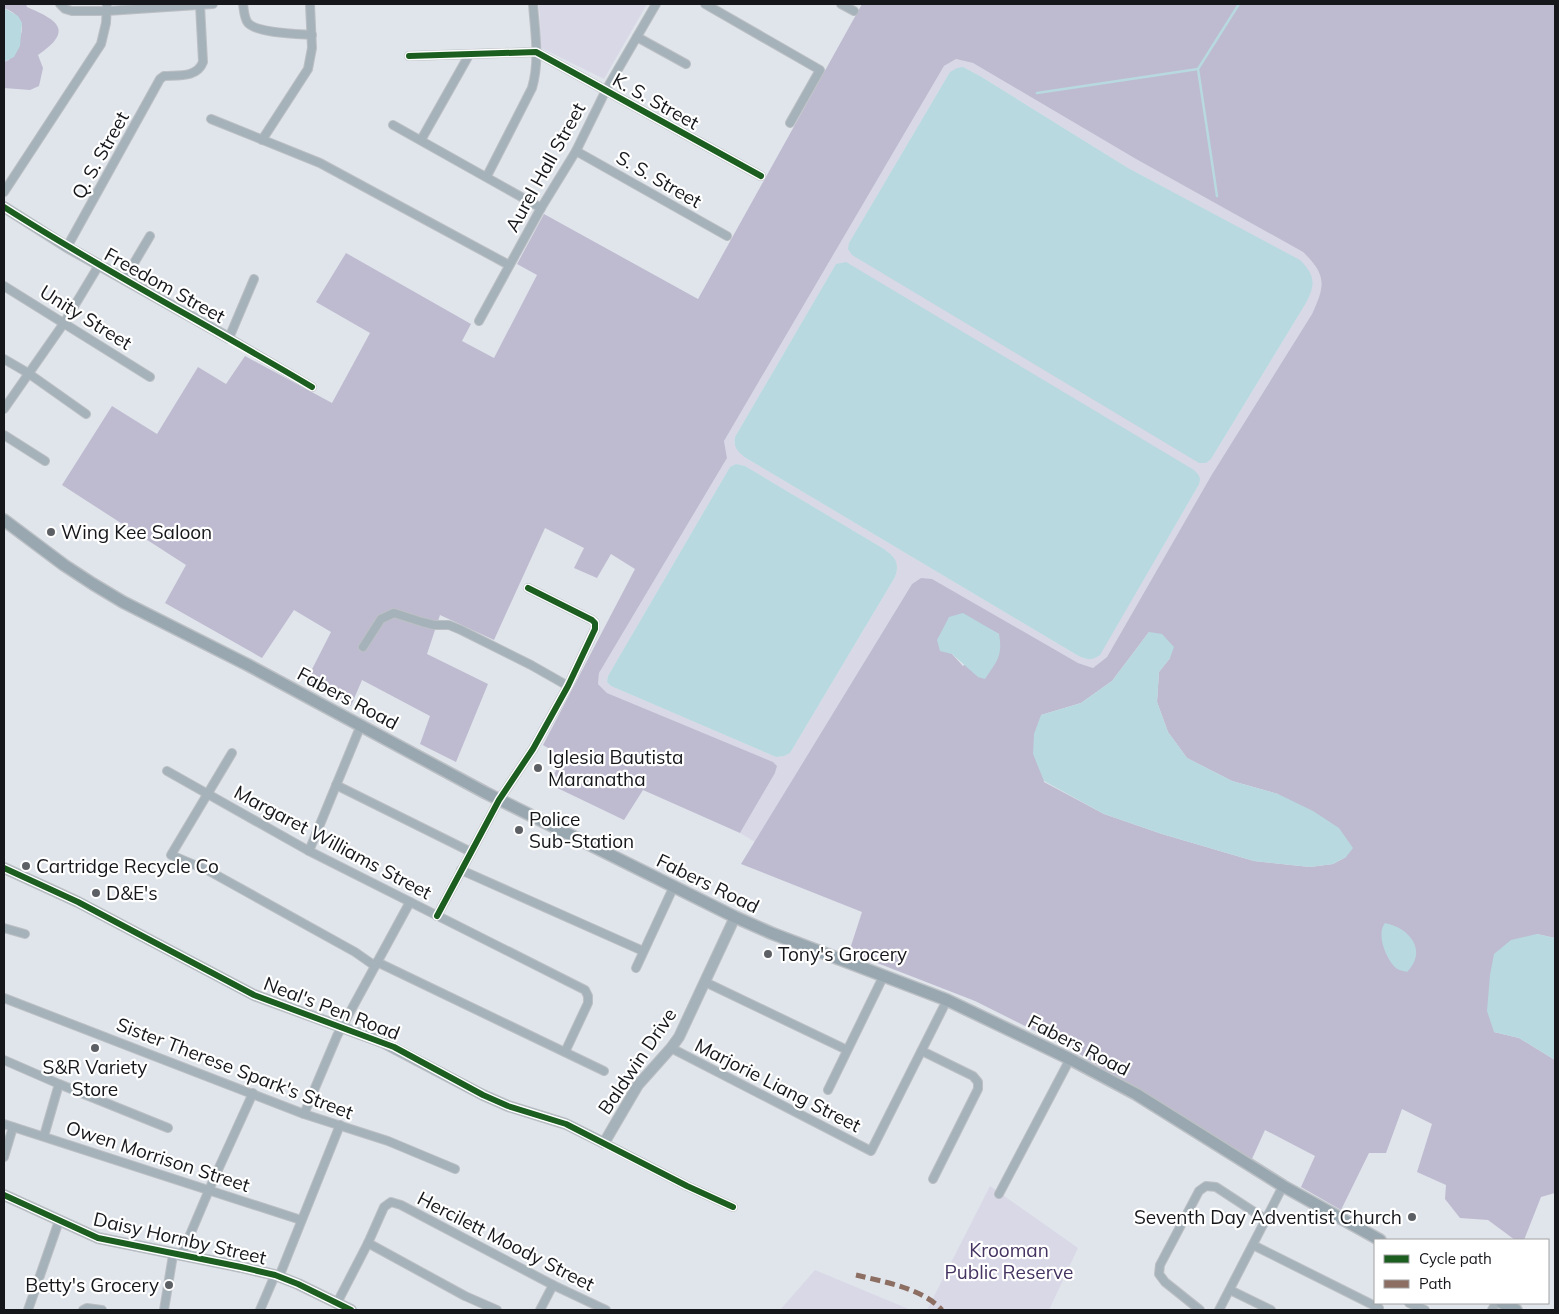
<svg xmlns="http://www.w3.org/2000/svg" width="1559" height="1314" font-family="Mulish,sans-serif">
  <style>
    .green { fill: #d9d8e7; fill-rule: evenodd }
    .forest { fill: #bebbd0; fill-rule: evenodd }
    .water { fill: #b8d9df }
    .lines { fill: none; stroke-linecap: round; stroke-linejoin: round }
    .stream { stroke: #b8d9df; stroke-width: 2.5 }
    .minor-casing { stroke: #bcc0c5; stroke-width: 10 }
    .tertiary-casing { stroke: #bcc0c5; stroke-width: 12 }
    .secondary-casing { stroke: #bcc0c5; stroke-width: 14 }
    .minor { stroke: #a6b2b9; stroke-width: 8 }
    .tertiary { stroke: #a6b2b9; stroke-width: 10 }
    .secondary { stroke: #99a8b0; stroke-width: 11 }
    .quiet { stroke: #8d6e63; stroke-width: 5; stroke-dasharray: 10 5; stroke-linecap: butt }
    .cycleway-casing { stroke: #fff; stroke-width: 9 }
    .cycleway { stroke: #1b5e20; stroke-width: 6 }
    .poi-dot { fill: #5c5f64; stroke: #fff; stroke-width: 2 }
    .labels { text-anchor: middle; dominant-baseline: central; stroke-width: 4.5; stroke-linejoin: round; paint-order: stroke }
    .street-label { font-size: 19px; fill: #15171b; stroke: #fff }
    .poi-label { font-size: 19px; fill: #15171b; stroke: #fff; text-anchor: start }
    .park-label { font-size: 19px; fill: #453461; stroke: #fff }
  </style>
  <rect width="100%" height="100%" fill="#e0e5eb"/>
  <g class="green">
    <path d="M539 4H647L604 79 541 48Z"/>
    <path d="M956 59 973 63 1136 159 1303 252C1327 275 1325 286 1312 314L1211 476 1107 657 1093 668 1078 663 921 578 912 584 755 842 740 833 775 773 777 766 772 762 607 693 598 684 599 673 727 458 724 441 944 66ZM963 67 980 76 1128 168 1299 260C1315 275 1315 284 1306 303L1211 459 849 243 950 72ZM836 264 1198 486 1103 649 1085 659 1077 655 746 458 734 443 735 437ZM736 464 745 466 884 549C894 556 900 565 895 577L790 753 784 756 776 757 611 686 607 682 608 676 730 467Z"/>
    <path d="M990 1186 1078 1248 1049 1310H927Z"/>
    <path d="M815 1270 911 1310H780Z"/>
  </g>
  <g class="forest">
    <path d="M4 4H26L27 7C57 20 75 30 38 55L43 68 39 86 30 90 4 88V62L9 60C20 39 34 20 4 8Z"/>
    <path d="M862 4H1555V938L1537 934 1494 1032 1519 1038 1555 1060V1193L1541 1197 1524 1240H1515L1488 1220 1460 1218 1445 1199 1446 1185 1417 1172 1432 1124 1402 1109 1386 1153H1369L1341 1210 1301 1187 1315 1156 1265 1130 1251 1161 1073 1050 975 1001 849 952 862 912 741 864 912 584 921 578 932 579 1078 663 1093 668 1107 657 1211 476 1312 314C1325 286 1327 275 1303 252L1136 159 973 63 956 59 944 66 724 441 727 458 599 673 598 684 607 693 773 762 777 766 775 773 740 833 643 790 624 820 549 784 563 757 543 745 635 569 611 554 597 578 574 568 584 548 545 528 494 640 440 615 427 654 488 684 456 762 420 744 430 716 362 680 351 706 306 681 331 632 294 610 262 658 165 603 186 565 62 485 112 406 157 434 198 367 226 384 245 356 332 403 370 333 316 302 346 253 471 324 462 341 494 358 537 275 517 264 544 214 698 299ZM984 626 999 634 963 666 952 654ZM1149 632 1170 658 1159 672 1157 702 1168 732 1187 758 1232 781 1278 794 1346 857 1333 864 1310 867 1254 861 1162 834 1104 814 1044 782 1041 715 1081 703 1112 681Z"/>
  </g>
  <g class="water">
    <path d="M4 8 18 16 22 23 20 46 14 57 4 62Z"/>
    <path d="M963 67 980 76 1128 168 1300 260C1315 275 1316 284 1306 303L1211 459 1206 463H1199L852 255 848 249 849 243 950 72 957 68Z"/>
    <path d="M846 262 1194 470C1199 475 1202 478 1198 486L1100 655C1091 661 1086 660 1077 655L746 458C738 452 733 447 735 437L836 264Z"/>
    <path d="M736 464 745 466 884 549C895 557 900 563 895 577L790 753 784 756 776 757 611 686 607 682 608 676 730 467Z"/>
    <path d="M963 613 999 634C1003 656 997 661 985 679L978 677 952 654 940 651 937 640 949 617Z"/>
    <path d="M1149 632 1162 634 1174 647 1170 658 1159 672 1157 702 1168 732 1187 758 1232 781 1278 794 1313 811 1339 828 1353 848 1346 857 1333 864 1310 867 1254 861 1162 834 1104 814 1044 781 1033 754 1034 734 1041 715 1081 703 1112 681Z"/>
    <path d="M1385 923C1410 928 1428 951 1407 972 1404 971 1398 970 1396 968 1386 959 1376 934 1385 923Z"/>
    <path d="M1537 934 1555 938V1060L1519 1038 1494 1032 1487 1011 1490 975 1494 954 1511 940Z"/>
  </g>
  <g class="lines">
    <g class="stream">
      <path d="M1037 93 1198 69"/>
      <path d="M1217 196 1198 69 1239 4"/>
    </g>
    <g class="minor-casing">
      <g id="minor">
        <path d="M60 4 65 9 72 11H107L213 4"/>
        <path d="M243 4C244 10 244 18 248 23 257 33 298 34 312 35"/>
        <path d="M705 4 820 70 790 123"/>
        <path d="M841 4 854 11"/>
        <path d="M637 37 686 64"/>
        <path d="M409 56 536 52 761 176"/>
        <path d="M211 119 320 163 509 265"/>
        <path d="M393 125 541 208"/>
        <path d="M262 140 308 69 312 48 310 4"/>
        <path d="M421 140 469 55"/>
        <path d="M576 151 727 236"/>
        <path d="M487 176 532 88C540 61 535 32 533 4"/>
        <path d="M4 192 101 44 106 23 107 4"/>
        <path d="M67 247 160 79 164 76C178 75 197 78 203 62L200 5"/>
        <path d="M254 279 229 338 312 387"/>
        <path d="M124 280 150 236"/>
        <path d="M4 286 150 377"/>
        <path d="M479 321 541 208 576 151 606 90 656 4"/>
        <path d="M4 359 28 373 86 414"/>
        <path d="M4 409 64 323 99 265"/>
        <path d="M4 435 45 461"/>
        <path d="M363 647 381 619 394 613 422 622 434 625H449L461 630 531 665 568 686"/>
        <path d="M232 753 171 855 209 871 355 952 375 966"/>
        <path d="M167 771 309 851 585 990 588 996V1003L565 1052"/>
        <path d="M336 785 471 852"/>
        <path d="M309 851 361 725"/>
        <path d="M461 870 643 951"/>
        <path d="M437 916 499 800 533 749 568 686 595 629V623L592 620 528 588"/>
        <path d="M4 928 25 934"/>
        <path d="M377 962 604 1071"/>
        <path d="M636 968 674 886"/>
        <path d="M705 982 847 1050"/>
        <path d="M4 998 304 1114 388 1141 455 1169"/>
        <path d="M671 1048 871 1151 947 1000"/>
        <path d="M922 1051 973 1076 978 1082V1089L933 1179"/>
        <path d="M4 1060 59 1084 168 1128"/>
        <path d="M828 1090 884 975"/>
        <path d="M304 1114 337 1036 410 902"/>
        <path d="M4 1124 301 1220"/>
        <path d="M44 1136 59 1084"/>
        <path d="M604 1143 687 1186 733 1207"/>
        <path d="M4 1157 13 1127"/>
        <path d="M999 1194 1070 1059"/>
        <path d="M368 1243 465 1296 497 1310"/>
        <path d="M1253 1245 1379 1308"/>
        <path d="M181 1256 212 1183 253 1093"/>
        <path d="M279 1277 340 1125"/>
        <path d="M1230 1290 1271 1310"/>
        <path d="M337 1303 368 1243 384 1207 391 1202 401 1205 553 1285 606 1310"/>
        <path d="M1409 1303 1425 1310"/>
        <path d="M28 1310 59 1221"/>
        <path d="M83 1310 87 1308 102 1310"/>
        <path d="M164 1310 173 1255"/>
        <path d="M260 1310 275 1275"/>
        <path d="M540 1310 553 1285"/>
        <path d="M1200 1310 1165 1282 1159 1274 1160 1265 1199 1191 1206 1186 1216 1187 1265 1219"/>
        <path d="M1219 1310 1283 1186"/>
        <path d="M1492 1310 1496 1303"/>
      </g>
    </g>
    <g class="tertiary-casing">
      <g id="tertiary">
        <path d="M4 207 67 247 229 338"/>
        <path d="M4 868 78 902 254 995 382 1042 483 1095 508 1106 566 1124 604 1143 638 1085 671 1048 679 1037 735 917"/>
        <path d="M4 1195 98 1238 241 1267 275 1275 298 1284 351 1310"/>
      </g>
    </g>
    <g class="secondary-casing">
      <g id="secondary">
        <path d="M4 520 64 565 93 584 123 602 248 665 486 793 735 917 771 933 947 1000 1070 1059 1136 1094 1283 1186 1380 1240"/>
        <path d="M1502 1303 1516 1310"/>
      </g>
    </g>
    <use href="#minor" class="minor"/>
    <use href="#tertiary" class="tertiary"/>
    <use href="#secondary" class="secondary"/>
    <path class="quiet" d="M856 1275C884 1282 922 1288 942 1310"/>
    <g class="cycleway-casing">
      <g id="cycleway">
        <path d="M409 56 536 52 761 176"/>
        <path d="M4 207C104 271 210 326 312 387"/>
        <path d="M4 868 78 902 254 995 394 1047 483 1095 508 1106 566 1124 687 1186 733 1207"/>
        <path d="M437 916 499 800 533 749 568 686 595 629V623L592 620 528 588"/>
        <path d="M4 1195 98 1238 241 1267 275 1275 298 1284 351 1310"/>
      </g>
    </g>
    <use href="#cycleway" class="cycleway"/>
  </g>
  <g class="poi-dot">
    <circle cx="51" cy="532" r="5"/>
    <circle cx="538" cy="768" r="5"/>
    <circle cx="519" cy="830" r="5"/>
    <circle cx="26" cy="866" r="5"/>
    <circle cx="96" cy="893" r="5"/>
    <circle cx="768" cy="954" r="5"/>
    <circle cx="95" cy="1048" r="5"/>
    <circle cx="1412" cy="1217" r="5"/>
    <circle cx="169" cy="1285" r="5"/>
  </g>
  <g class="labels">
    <g class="street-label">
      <text transform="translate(656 101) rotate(29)">K. S. Street</text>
      <text transform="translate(100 155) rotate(-61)">Q. S. Street</text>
      <text transform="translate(545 167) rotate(-61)">Aurel Hall Street</text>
      <text transform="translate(659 179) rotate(30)">S. S. Street</text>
      <text transform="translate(165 285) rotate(29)">Freedom Street</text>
      <text transform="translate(86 317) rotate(32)">Unity Street</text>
      <text transform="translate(348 698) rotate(28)">Fabers Road</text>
      <text transform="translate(333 842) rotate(28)">Margaret Williams Street</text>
      <text transform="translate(708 883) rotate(26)">Fabers Road</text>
      <text transform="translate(332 1008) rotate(21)">Neal's Pen Road</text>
      <text transform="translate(1079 1045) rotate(27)">Fabers Road</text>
      <text transform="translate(637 1061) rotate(-56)">Baldwin Drive</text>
      <text transform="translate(235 1068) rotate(21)">Sister Therese Spark's Street</text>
      <text transform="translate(778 1085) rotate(27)">Marjorie Liang Street</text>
      <text transform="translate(158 1156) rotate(18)">Owen Morrison Street</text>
      <text transform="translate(180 1238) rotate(13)">Daisy Hornby Street</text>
      <text transform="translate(506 1241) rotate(27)">Hercilett Moody Street</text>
    </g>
    <g class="poi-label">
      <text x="61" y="532">Wing Kee Saloon</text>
      <text x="548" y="757">Iglesia Bautista<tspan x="548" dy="22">Maranatha</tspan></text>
      <text x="529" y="819">Police<tspan x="529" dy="22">Sub-Station</tspan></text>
      <text x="36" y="866">Cartridge Recycle Co</text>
      <text x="106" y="893">D&amp;E's</text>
      <text x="778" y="954">Tony's Grocery</text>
      <text x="95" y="1067" text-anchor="middle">S&amp;R Variety<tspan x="95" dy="22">Store</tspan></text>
      <text x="1402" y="1217" text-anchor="end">Seventh Day Adventist Church</text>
      <text x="159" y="1285" text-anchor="end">Betty's Grocery</text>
    </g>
    <g class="park-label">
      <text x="1009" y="1250">Krooman<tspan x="1009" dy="22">Public Reserve</tspan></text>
    </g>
  </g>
  <rect width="1559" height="1314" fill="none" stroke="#15171b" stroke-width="10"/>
  <rect x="1374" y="1239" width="175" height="65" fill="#ffffff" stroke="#a1a2a4"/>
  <rect x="1384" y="1255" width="25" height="8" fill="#1b5e20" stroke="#a1a2a4"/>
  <text x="1419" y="1264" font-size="15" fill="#15171b">Cycle path</text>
  <rect x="1384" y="1280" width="25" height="8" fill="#8d6e63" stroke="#a1a2a4"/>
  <text x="1419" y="1289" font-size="15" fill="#15171b">Path</text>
</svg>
